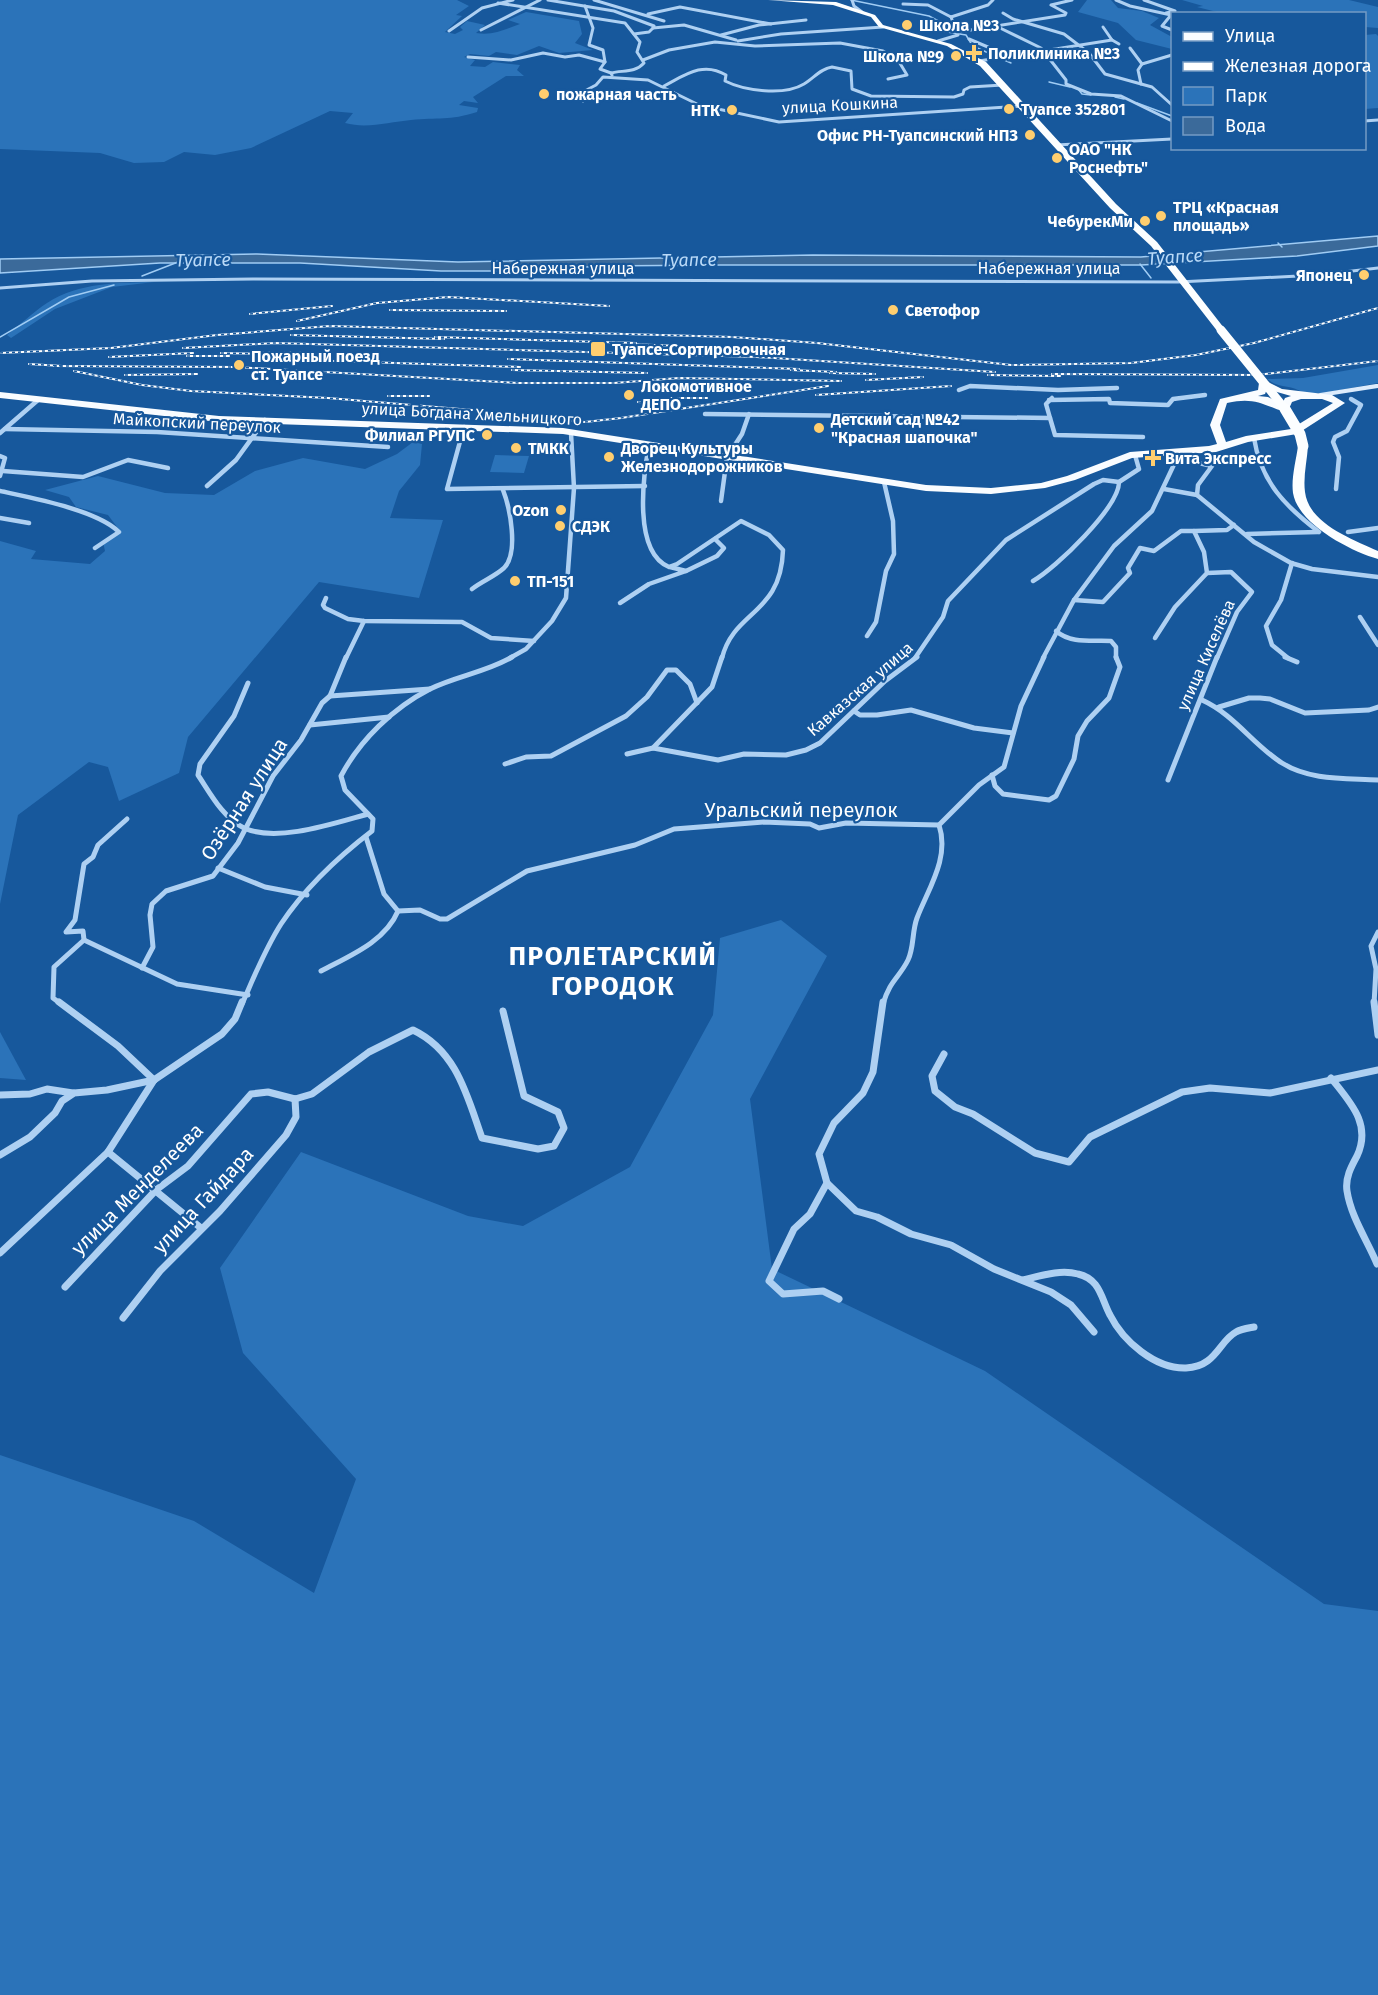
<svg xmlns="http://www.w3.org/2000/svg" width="1378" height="1995" font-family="'Fira Sans',sans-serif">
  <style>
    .green { fill: #2b73b9 }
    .water { fill: #3b6a9a; stroke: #a0ccf4; stroke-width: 1.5 }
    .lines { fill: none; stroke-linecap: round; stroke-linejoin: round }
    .stream { stroke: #a0ccf4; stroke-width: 1.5 }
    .minor-far3 { stroke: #aed0f2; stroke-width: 3 }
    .minor-far2 { stroke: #aed0f2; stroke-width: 4.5 }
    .minor-far1 { stroke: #aed0f2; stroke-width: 5 }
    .minor { stroke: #aed0f2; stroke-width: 7 }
    .secondary { fill: #ddecfc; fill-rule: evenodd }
    .primary { fill: #f9fcff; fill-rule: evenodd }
    .trunk { fill: #fcfeff; fill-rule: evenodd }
    .rail-casing { stroke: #fff; stroke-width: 2 }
    .rail { stroke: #17589c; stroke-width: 1.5; stroke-dasharray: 3; stroke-linecap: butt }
    .trunk-bridge-far1 { stroke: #fcfeff; stroke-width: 9 }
    .trunk-bridge { stroke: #fcfeff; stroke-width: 11 }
    .poi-dot { fill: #ffce6f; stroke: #17589c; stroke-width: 2 }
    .labels { text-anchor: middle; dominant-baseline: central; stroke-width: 4.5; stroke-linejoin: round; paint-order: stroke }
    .far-poi-label { font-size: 16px; font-weight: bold; fill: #fff; stroke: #17589c; text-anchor: start }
    .far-street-label { font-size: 16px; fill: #fff; stroke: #17589c }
    .far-water-label { font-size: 18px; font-style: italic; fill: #badaf8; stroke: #17589c }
    .street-label { font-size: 20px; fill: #fff; stroke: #17589c }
    .district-label { font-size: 26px; font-weight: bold; letter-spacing: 1.5px; fill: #fff; stroke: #17589c }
  </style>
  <rect width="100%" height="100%" fill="#17589c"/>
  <g class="green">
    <path d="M0 0H457L469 6 456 15 462 16 445 32 455 34 463 30 460 27 467 21 485 25 476 33C492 36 504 30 520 24L508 20 526 12 579 21 582 34 575 43 593 50 559 53 539 46 517 55 496 52 489 56 470 54 464 57 475 60 470 66 485 67 493 62 520 65 517 70 524 76H506L473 97 478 103 464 101 459 105 478 108 477 112C449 121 438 117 411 120 389 122 367 129 345 123L353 113 330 111 251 148 215 155 184 152 164 162 134 163 100 153 0 149Z"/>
    <path d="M1087 0H1111L1118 8 1142 11 1159 18 1150 25 1172 37V49L1136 40 1118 23 1078 12Z"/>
    <path d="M1182 0H1349L1378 7V28L1365 27 1364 14H1225L1197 7 1203 6Z"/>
    <path d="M1376 34 1378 36V108L1365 109V35Z"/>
    <path d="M154 282 112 287 55 309 11 338 7 335C20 325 33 312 47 303 80 282 117 283 154 282Z"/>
    <path d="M1378 365V383L1324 393H1303C1292 384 1279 389 1267 379L1303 378Z"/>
    <path d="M413 442 422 444 420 465 399 491 390 518 443 520 419 598 319 582 188 737 179 773 119 801 108 767 89 762 18 815 0 904V541L36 551 31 559 90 564 105 551 103 542 120 531 108 515 76 507 69 497 45 490 98 476 165 493 214 495 255 471 303 458 365 469 397 454Z"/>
    <path d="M495 455 529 456 524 473 490 472Z"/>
    <path d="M781 920 827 956 750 1099 772 1269 985 1371 1324 1604 1378 1611V1995H0V1455L194 1521 314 1593 356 1479 243 1353 220 1268 301 1152 468 1216 523 1226 630 1167 713 1015 720 938Z"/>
    <path d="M0 1032 26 1080 0 1078Z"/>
  </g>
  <path class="water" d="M1378 236V246L1297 256 1141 265H721L598 266 540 271H441L300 263H160L0 273V259L257 254 458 262 813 255 1141 257Z"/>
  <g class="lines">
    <g class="stream">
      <path d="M851 0 929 16 944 24 941 31 966 35 972 45"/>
      <path d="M975 47 1011 63"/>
      <path d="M1049 82 1070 87"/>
      <path d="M1078 89 1082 94 1091 95"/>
      <path d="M1115 97 1124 99"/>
      <path d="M1137 103 1172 116"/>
      <path d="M1278 243 1282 247"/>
      <path d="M1140 264 1151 278"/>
      <path d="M142 276 178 262"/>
      <path d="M0 337 69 297 114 285"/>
    </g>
    <g class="minor-far3">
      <path d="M548 0 614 11 654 26 653 28 684 25 736 40"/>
      <path d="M594 0 664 21"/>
      <path d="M852 0 854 6 862 12"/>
      <path d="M1116 0 1130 6 1171 15 1162 26 1172 30"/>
      <path d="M1144 0 1175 11 1166 13"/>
      <path d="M498 3 625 23 640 42 637 52 644 63C635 73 623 70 611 73L612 75"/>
      <path d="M903 4 928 5 951 17"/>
      <path d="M585 6 593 28 589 45 603 50 605 62 600 69 611 73"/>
      <path d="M1003 13 1013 19 1064 34 1089 53 1105 74 1152 87 1172 105"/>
      <path d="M648 14 680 7 771 24"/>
      <path d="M951 17 988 5 993 0"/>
      <path d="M998 27 1041 48 1066 80V84L1091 94 1121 96 1172 121"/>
      <path d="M1103 27 1112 40 1119 44"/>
      <path d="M481 30 540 0"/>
      <path d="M449 31 482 8 513 0"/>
      <path d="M958 32 1065 15 1066 13 1051 5 1072 0"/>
      <path d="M634 34 649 32 653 28"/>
      <path d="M721 35 759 25 806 20"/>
      <path d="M969 39 1009 56"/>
      <path d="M738 41 781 34 883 27"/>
      <path d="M938 41 958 35 951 17"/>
      <path d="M1130 48 1142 64 1138 70 1141 84"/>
      <path d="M468 57 511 60 543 53 565 57 579 55 605 62"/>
      <path d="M643 60 669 50 715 42 755 46 840 43 883 51 898 60 907 75 888 79"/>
      <path d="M979 61 1112 40"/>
      <path d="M1142 64 1172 55"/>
      <path d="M664 86C685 75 703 61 726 75L725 81C745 91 784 96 804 84 814 78 820 69 832 67L851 71 852 89 871 96 954 97 963 94 964 90 970 87 1003 85"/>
      <path d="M583 101 579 94 596 85 603 77 648 80 699 105 779 122 1023 106"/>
      <path d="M1364 121 1378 120"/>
      <path d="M1056 145 1172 139"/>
      <path d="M0 288 92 281 253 279 1178 282 1318 275 1378 268"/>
    </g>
    <g class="minor-far2">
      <path d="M959 390 970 386 1058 390 1117 388"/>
      <path d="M1049 400 1109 399 1110 403 1168 405 1173 399 1205 395"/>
      <path d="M705 414 1050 418 1055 435 1143 437"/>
      <path d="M1050 418 1046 404 1052 398"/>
      <path d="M464 427 447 489 645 486"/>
      <path d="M5 429 157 432 388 447"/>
      <path d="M0 433 38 400"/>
      <path d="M1254 438C1261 482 1285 506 1319 532"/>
      <path d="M649 445C643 477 633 552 669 567L677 564 741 521 769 535 783 550C781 615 734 610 722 658"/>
      <path d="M0 456 5 458 0 476"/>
      <path d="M1177 458 1212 466 1198 485 1197 495 1254 542 1291 563 1312 569 1378 577"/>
      <path d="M3 471 83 477 128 460 168 468"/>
      <path d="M207 486 236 460 265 420"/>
      <path d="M1164 489 1197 495"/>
      <path d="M1336 489 1339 457 1333 442 1335 437 1347 431 1361 405 1351 399"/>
      <path d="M0 491C32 498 97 510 119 532L95 548"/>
      <path d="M721 501 727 457 742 434 749 414"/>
      <path d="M0 518 29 523"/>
      <path d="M1348 532 1378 528"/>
      <path d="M1247 534 1318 532"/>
      <path d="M686 571 717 556 724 548 715 539"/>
      <path d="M1207 573 1231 572 1252 592 1237 612 1217 658"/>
      <path d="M1033 581C1056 568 1119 507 1119 482"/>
      <path d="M472 589C482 581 494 577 504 568 519 553 510 508 503 490"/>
      <path d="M326 598 323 605 325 608 348 619 364 621 462 622 491 638 534 641"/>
      <path d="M1074 600 1103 602 1130 573 1128 568 1140 548 1154 551 1181 531H1194"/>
      <path d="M620 603 649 584 686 571 670 567"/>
      <path d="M1360 617 1378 645"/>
      <path d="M1056 631C1071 644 1092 640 1111 641L1116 647V658"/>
      <path d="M867 636 876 622 886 571 894 554 893 521 884 482"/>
      <path d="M1155 638 1175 607 1207 573 1204 552 1194 531 1227 530 1234 525"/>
      <path d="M346 658 364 621"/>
      <path d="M510 658 526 649 552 621 566 598 574 488 571 433"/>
      <path d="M915 658 943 617 948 601 1006 540 1094 484 1103 480 1119 482 1139 469 1135 455"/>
      <path d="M1043 658 1074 600 1114 546 1152 511 1179 454"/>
      <path d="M1288 658 1272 645 1266 626 1281 600 1292 563"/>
    </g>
    <g class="minor-far1">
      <path d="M1285 657 1297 662"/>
      <path d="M248 683 234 716 200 764 198 775C210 793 223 818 244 828 277 843 335 823 368 814"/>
      <path d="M330 696 430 689"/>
      <path d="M1202 700C1235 715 1253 745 1282 763 1310 781 1347 778 1378 780"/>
      <path d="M1219 707 1249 698H1260L1270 699 1305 713 1369 710 1378 707"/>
      <path d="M854 711 860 715H877L911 710 974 728 1013 733"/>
      <path d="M310 725 389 717"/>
      <path d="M653 748 718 760 744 754 786 755 806 750 820 743 885 681 917 657"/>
      <path d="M627 754 653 748 712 687 722 657"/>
      <path d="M505 764 526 757 551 756 626 716 647 697 667 670H676L690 684 697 703"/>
      <path d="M992 775 995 786 1003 794 1049 800 1056 796 1074 759 1078 736 1087 721 1109 698 1120 667 1116 657"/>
      <path d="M1168 780 1217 657"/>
      <path d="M218 868 265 887 307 895"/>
      <path d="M398 911 420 910 440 919H447L527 871 635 845 674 829 764 822 810 824 819 828 846 823 939 825"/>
      <path d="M84 940 177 984 248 995"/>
      <path d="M142 968 153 947 150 915 152 904 166 891 213 876 238 843 273 776 301 740 322 703 330 696 346 657"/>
      <path d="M321 971C349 956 385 942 398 911L384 894 366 837"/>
      <path d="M61 1004 53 998 54 967 84 940 83 931 66 932 75 920 84 864 93 857 98 845 127 819"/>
      <path d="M242 1004C254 977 265 949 281 924 305 888 338 857 372 831L373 819 345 790 341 776C360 740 393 708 430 689 456 676 487 672 512 657"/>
      <path d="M883 1004C890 980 899 978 908 960 914 948 912 931 917 918 928 889 950 858 939 825L979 785 1004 767 1021 706 1044 657"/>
      <path d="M1374 1004 1376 969 1371 946 1378 932"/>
    </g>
    <g class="minor">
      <path d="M59 1002 118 1046 154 1080"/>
      <path d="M883 1002 873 1072 863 1093 834 1123 819 1154 827 1183 856 1211 877 1217 911 1234 951 1245 994 1269 1051 1292 1071 1305 1094 1332"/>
      <path d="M1374 1002 1378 1035"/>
      <path d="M944 1054 932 1076 935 1091 955 1107 973 1114 1035 1153 1069 1162 1090 1137 1182 1092 1210 1088 1270 1093 1378 1070"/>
      <path d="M1331 1078C1350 1102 1372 1124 1357 1156 1351 1167 1345 1178 1347 1191 1351 1217 1367 1240 1377 1264"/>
      <path d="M0 1095 30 1094 47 1089 73 1093"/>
      <path d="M295 1099 312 1094 369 1052 413 1030C457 1051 467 1096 482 1138L538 1149 554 1146 564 1128 558 1112 524 1096 503 1011"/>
      <path d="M108 1152 201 1228"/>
      <path d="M0 1155 30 1137 55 1113 62 1101 74 1093 107 1090 154 1080"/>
      <path d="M827 1183 810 1214 794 1229 769 1281 783 1294 823 1291 839 1299"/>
      <path d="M0 1253 108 1152 154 1080 222 1034 235 1019 242 1002"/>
      <path d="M1023 1280C1040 1276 1060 1269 1078 1274 1100 1279 1101 1298 1110 1315 1123 1341 1155 1369 1186 1368 1216 1367 1219 1341 1236 1332 1241 1329 1249 1328 1254 1327"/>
      <path d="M65 1287 156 1190 188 1166 251 1094 268 1092 295 1099"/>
      <path d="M123 1318 160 1271 220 1211 286 1135 296 1117 295 1099"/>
    </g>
    <path class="secondary" d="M1376 384H1378V388L1320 397 1316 395 1320 393Z"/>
    <path class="primary" d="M1264 380 1282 389 1332 395 1345 403 1297 434 1248 442 1216 452 1132 458 1075 480 1045 488 991 494 926 491 563 434 219 422 0 398V392L219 416 563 428 926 485 991 488 1041 483 1067 476 1130 452 1209 446 1217 444 1210 425 1220 399 1258 390 1259 383ZM1267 389 1291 396 1285 398 1282 404 1268 397 1258 396 1265 394ZM1301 399H1322L1333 403 1291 429 1246 436 1226 442 1220 425 1227 403C1254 397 1261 404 1285 412L1288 411 1292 402Z"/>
    <g class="trunk">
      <path d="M768 0 836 2 875 15 883 25 951 44 986 62 1116 204 1157 242 1224 328V332H1218L1151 246 1110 208 980 66 947 46 879 27 871 17 833 5Z"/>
      <path d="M1260 381H1268L1289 407V411H1281L1259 383Z"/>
      <path d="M1303 443 1308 446C1307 461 1303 477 1305 492 1309 524 1352 539 1378 551V559C1350 551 1298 524 1293 493 1291 478 1296 461 1298 446Z"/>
    </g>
    <g class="rail-casing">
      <g id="rail">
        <path d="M390 310 506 311"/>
        <path d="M250 314 332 306"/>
        <path d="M297 321 377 303 448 297 609 306"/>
        <path d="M291 335 444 339"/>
        <path d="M435 337 636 343"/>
        <path d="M627 344 762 349"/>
        <path d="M183 348 275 343 757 357 995 372"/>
        <path d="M256 352 313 353"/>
        <path d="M0 353 111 348 217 335 330 326 732 337 817 343 1011 365 1131 363 1196 355 1254 343 1378 308"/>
        <path d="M221 353 263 354"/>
        <path d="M187 356H229"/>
        <path d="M109 357 193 353"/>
        <path d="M508 359 799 369"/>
        <path d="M304 360 520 367"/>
        <path d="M29 364 62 366"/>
        <path d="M54 366 236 367 519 383H614L679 378 841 381"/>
        <path d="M512 370 647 373"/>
        <path d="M791 370 836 372"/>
        <path d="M74 371 142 385 191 391 328 398 472 410"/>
        <path d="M830 373 875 374"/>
        <path d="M1052 374 1256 375 1378 361"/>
        <path d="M125 375 197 374"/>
        <path d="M988 375 1060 376"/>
        <path d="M866 380 923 377"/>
        <path d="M816 395 951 386"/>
        <path d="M388 396H429"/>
        <path d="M666 398H707"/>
        <path d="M638 402 676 404"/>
        <path d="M561 420 585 422 621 418 828 386"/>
      </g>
    </g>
    <use href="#rail" class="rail"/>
    <path class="trunk-bridge-far1" d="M1221 330 1264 383"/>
    <path class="trunk-bridge" d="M1285 409 1300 434 1303 446"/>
  </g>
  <g class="poi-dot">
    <circle cx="907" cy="25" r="6"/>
    <path d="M971 44h6v6h6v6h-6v6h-6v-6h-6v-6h6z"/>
    <circle cx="956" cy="56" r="6"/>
    <circle cx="544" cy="94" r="6"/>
    <circle cx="1009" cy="109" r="6"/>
    <circle cx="732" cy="110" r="6"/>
    <circle cx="1030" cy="135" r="6"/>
    <circle cx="1057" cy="158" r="6"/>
    <circle cx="1161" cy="216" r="6"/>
    <circle cx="1145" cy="221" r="6"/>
    <circle cx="1364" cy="275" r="6"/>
    <circle cx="893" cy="310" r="6"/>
    <rect x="590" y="341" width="16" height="16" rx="3"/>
    <circle cx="239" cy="365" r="6"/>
    <circle cx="629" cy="395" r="6"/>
    <circle cx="819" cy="428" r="6"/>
    <circle cx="487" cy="435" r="6"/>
    <circle cx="516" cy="448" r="6"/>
    <circle cx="609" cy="457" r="6"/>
    <path d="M1150 449h6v6h6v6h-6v6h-6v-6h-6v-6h6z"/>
    <circle cx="561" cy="510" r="6"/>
    <circle cx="560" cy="526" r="6"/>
    <circle cx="515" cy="581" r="6"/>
  </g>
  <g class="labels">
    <g class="far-poi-label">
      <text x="919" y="25">Школа №3</text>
      <text x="988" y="53">Поликлиника №3</text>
      <text x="944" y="56" text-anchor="end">Школа №9</text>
      <text x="556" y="94">пожарная часть</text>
      <text x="1021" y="109">Туапсе 352801</text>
      <text x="720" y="110" text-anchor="end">НТК</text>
      <text x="1018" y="135" text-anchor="end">Офис РН-Туапсинский НПЗ</text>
      <text x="1069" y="149">ОАО "НК<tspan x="1069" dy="18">Роснефть"</tspan></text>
      <text x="1173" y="207">ТРЦ «Красная<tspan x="1173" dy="18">площадь»</tspan></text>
      <text x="1133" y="221" text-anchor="end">ЧебурекМи</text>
      <text x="1352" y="275" text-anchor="end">Японец</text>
      <text x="905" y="310">Светофор</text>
      <text x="612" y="349">Туапсе-Сортировочная</text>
      <text x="251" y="356">Пожарный поезд<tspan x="251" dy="18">ст. Туапсе</tspan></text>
      <text x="641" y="386">Локомотивное<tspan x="641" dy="18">ДЕПО</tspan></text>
      <text x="831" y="419">Детский сад №42<tspan x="831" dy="18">"Красная шапочка"</tspan></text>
      <text x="475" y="435" text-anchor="end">Филиал РГУПС</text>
      <text x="528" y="448">ТМКК</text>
      <text x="621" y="448">Дворец Культуры<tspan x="621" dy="18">Железнодорожников</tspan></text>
      <text x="1165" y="458">Вита Экспресс</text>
      <text x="549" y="510" text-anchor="end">Ozon</text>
      <text x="572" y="526">СДЭК</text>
      <text x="527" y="581">ТП-151</text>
    </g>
    <g class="far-street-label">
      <text transform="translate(840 105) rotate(-3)">улица Кошкина</text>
      <text x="563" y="268">Набережная улица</text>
      <text x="1049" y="268">Набережная улица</text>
      <text transform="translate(472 414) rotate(3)">улица Богдана Хмельницкого</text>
      <text transform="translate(197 423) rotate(3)">Майкопский переулок</text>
      <text transform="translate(1206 655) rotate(-66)">улица Киселёва</text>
      <text transform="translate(860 689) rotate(-41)">Кавказская улица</text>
    </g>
    <g class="far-water-label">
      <text transform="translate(1175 257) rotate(-4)">Туапсе</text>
      <text transform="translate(203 260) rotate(-1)">Туапсе</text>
      <text transform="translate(689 260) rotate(-1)">Туапсе</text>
    </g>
    <g class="street-label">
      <text transform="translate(244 799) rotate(-57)">Озёрная улица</text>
      <text x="801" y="810">Уральский переулок</text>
      <text transform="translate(137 1189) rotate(-45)">улица Менделеева</text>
      <text transform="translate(203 1200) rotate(-47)">улица Гайдара</text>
    </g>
    <g class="district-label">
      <text x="613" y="956">ПРОЛЕТАРСКИЙ<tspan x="613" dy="30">ГОРОДОК</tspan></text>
    </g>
  </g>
  <rect x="1171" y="12" width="195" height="138" fill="#17589c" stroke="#749bc4" stroke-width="1.5"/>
  <rect x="1183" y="32" width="30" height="9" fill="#f9fcff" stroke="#749bc4" stroke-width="1.5"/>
  <text x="1225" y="42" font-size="18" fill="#ffffff">Улица</text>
  <rect x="1183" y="62" width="30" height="9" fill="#ffffff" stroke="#749bc4" stroke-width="1.5"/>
  <text x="1225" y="72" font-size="18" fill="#ffffff">Железная дорога</text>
  <rect x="1183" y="87" width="30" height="18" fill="#2b73b9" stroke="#749bc4" stroke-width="1.5"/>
  <text x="1225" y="102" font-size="18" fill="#ffffff">Парк</text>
  <rect x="1183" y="117" width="30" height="18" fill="#3b6a9a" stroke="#749bc4" stroke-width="1.5"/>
  <text x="1225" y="132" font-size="18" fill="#ffffff">Вода</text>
</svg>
